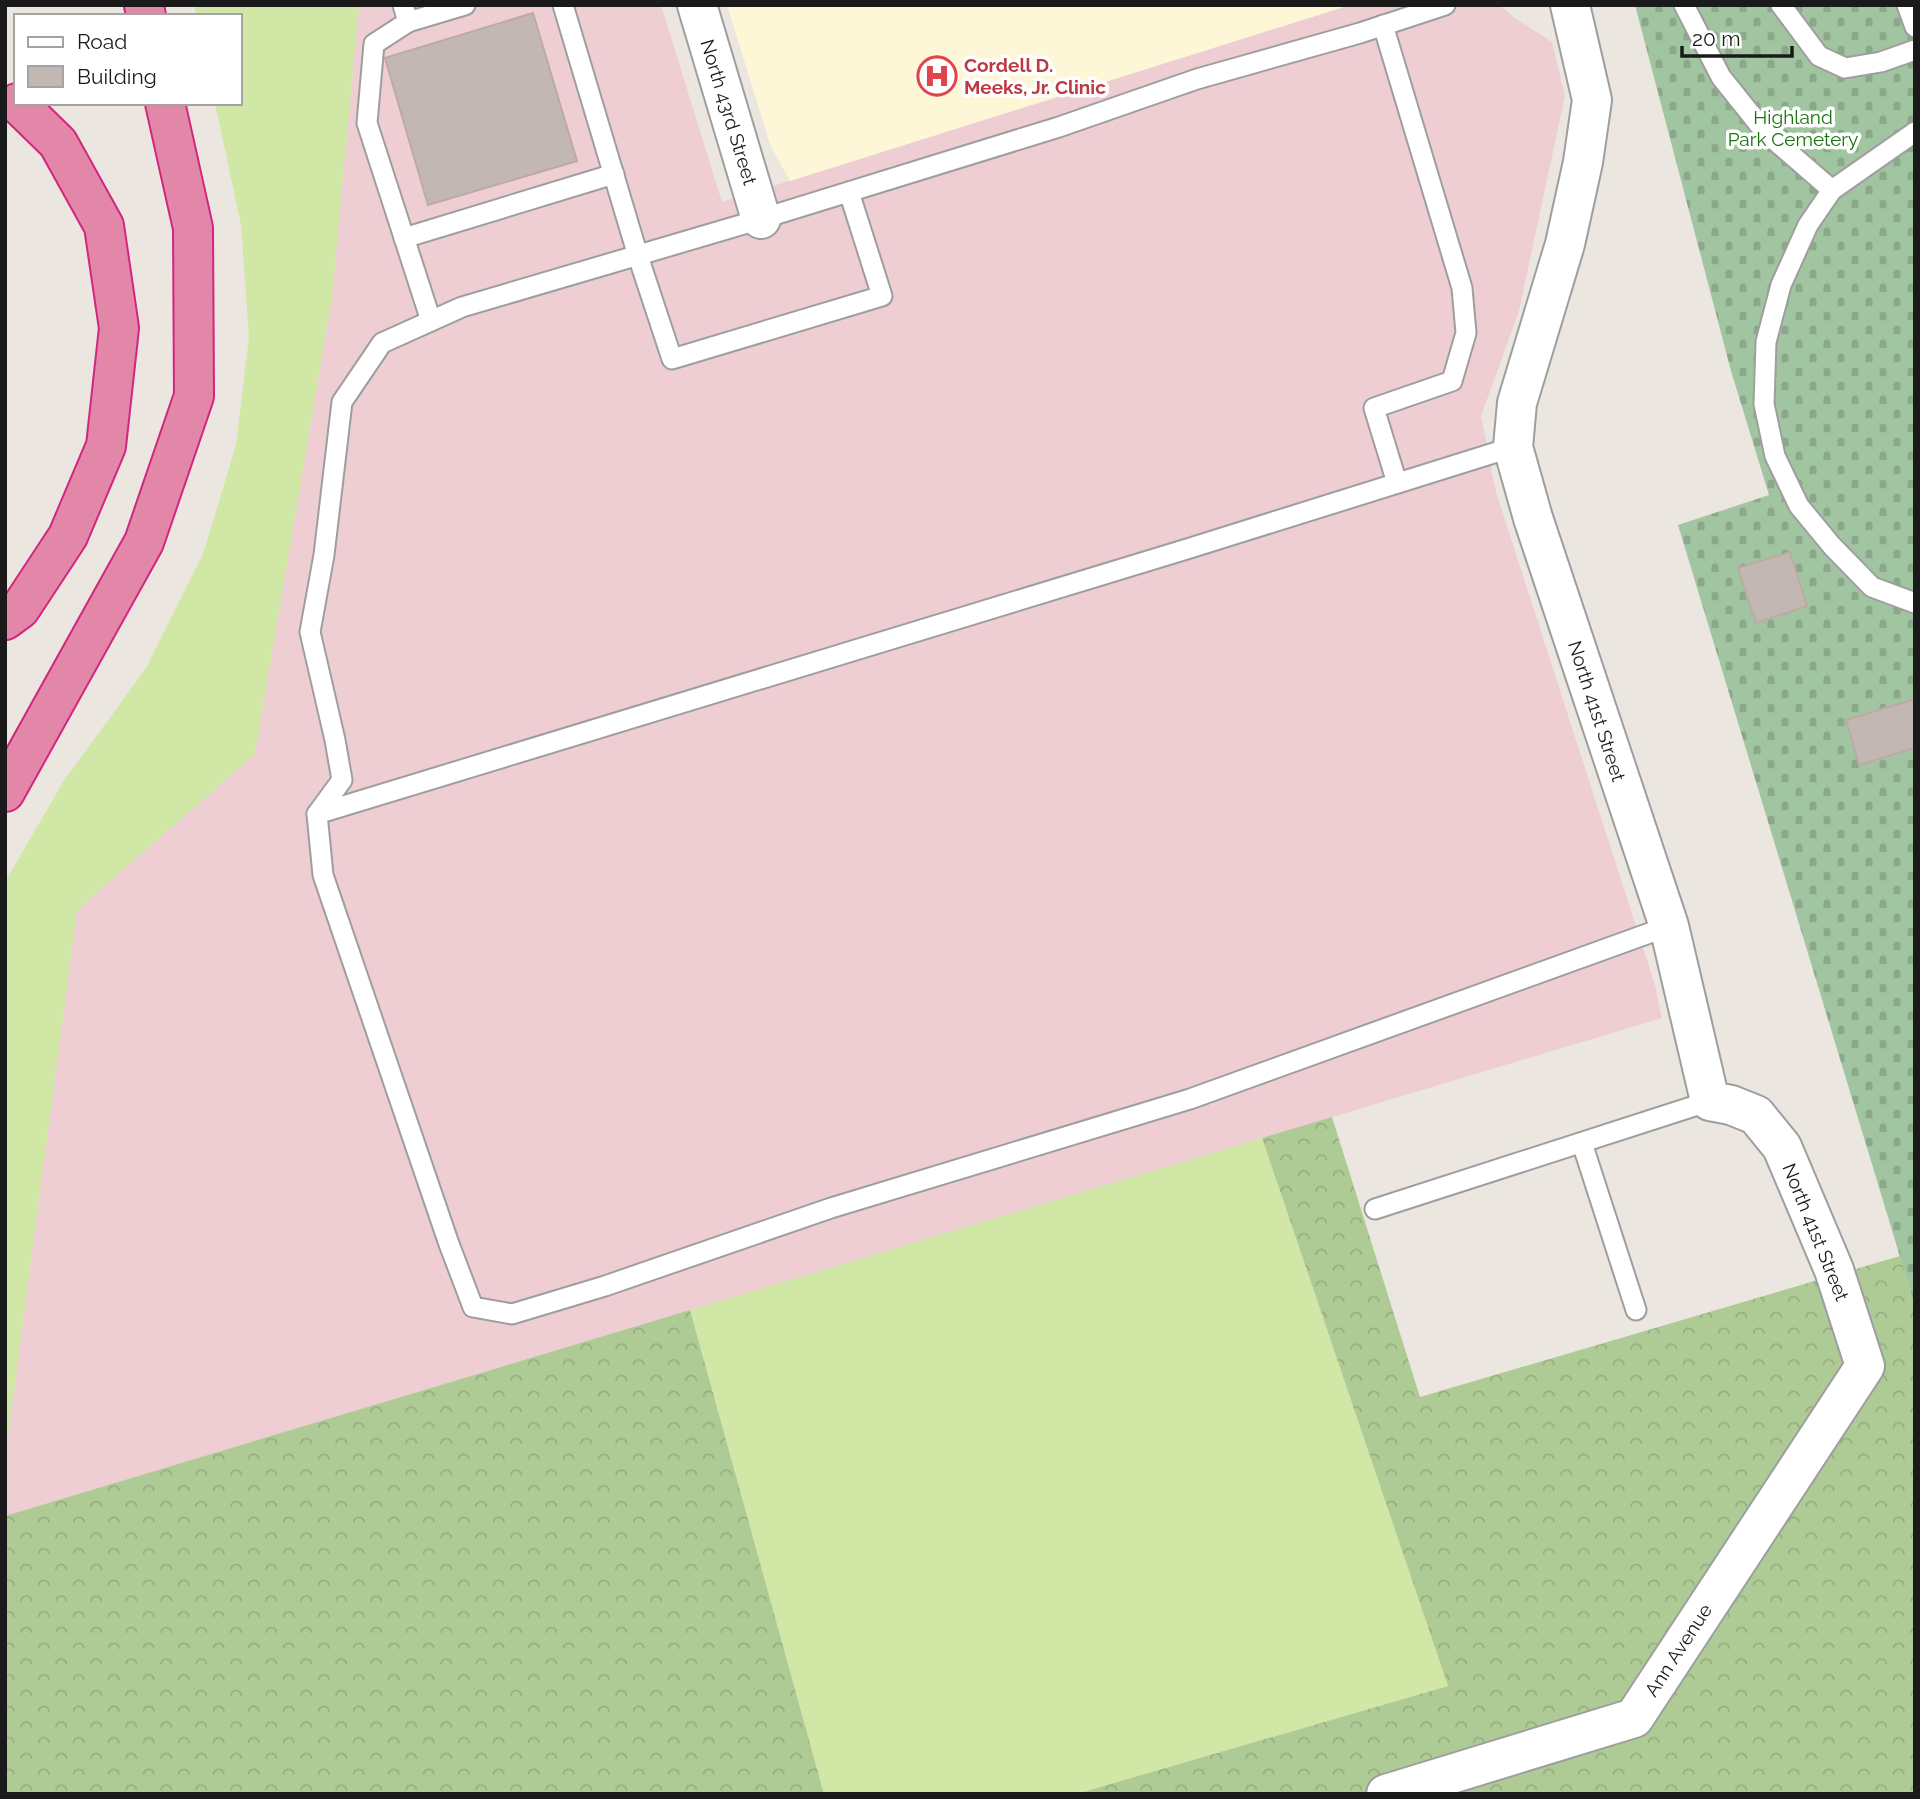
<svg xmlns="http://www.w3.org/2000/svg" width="1920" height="1799" font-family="Raleway,sans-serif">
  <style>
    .commercial { fill: #eeced3 }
    .education { fill: #fef7d7 }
    .grass { fill: #d1e7a5 }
    .forest { fill: url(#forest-crowns) }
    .cemetery { fill: url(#cemetery-stones) }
    .building { fill: #c3b7b4; stroke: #bdaaa3; stroke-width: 2 }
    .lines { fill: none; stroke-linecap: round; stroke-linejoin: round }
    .service-casing { stroke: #9e9e9e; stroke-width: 23 }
    .minor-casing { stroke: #9e9e9e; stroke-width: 42 }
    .motorway-casing { stroke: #d12680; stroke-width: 42 }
    .service { stroke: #fff; stroke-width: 19 }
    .minor { stroke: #fff; stroke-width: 38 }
    .motorway { stroke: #e387a9; stroke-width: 38 }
    .labels { text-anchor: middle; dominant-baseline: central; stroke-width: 7; stroke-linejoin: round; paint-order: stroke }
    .health-label { font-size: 19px; font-weight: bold; fill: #be3a42; stroke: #fff; text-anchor: start }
    .street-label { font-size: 19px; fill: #1a1a1a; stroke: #fff }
    .park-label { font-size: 19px; fill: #17740d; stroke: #fff }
  </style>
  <defs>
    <pattern id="forest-crowns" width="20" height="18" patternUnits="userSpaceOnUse" patternTransform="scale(1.75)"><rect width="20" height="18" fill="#afcb95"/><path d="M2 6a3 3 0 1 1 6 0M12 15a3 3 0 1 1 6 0" fill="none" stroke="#96ae80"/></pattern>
    <pattern id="cemetery-stones" width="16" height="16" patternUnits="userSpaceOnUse" patternTransform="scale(1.75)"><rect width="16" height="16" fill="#a2c5a1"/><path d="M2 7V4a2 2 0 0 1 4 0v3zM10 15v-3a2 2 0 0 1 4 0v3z" fill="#8ba98a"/></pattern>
  </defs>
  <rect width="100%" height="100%" fill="#ece6e0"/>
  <path class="commercial" d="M359 5H661L722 202 1350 5H1499L1515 18 1552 42 1565 96 1519 311 1481 416 1496 492 1655 985 1662 1018 5 1516V1459L77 910 255 754 332 297Z"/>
  <path class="education" d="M727 5H1350L790 181 771 147Z"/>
  <g class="grass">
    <path d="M194 5H359L332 297 255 754 77 910 5 1459V882L63 782 146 668 203 554 236 445 249 337 241 225 215 103H240V16H196Z"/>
    <path d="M1262 1138 1448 1686 1076 1794H824L690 1310Z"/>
  </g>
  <g class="forest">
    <path d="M1332 1117 1420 1397 1900 1256 1915 1306V1794H1076L1448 1686 1262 1138Z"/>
    <path d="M690 1310 824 1794H5V1516Z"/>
  </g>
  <path class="cemetery" d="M1635 5H1915V1306L1678 525 1769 495 1731 371Z"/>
  <g class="building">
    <path d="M533 13 577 161 428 205 385 58Z"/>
    <path d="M1790 552 1807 606 1756 623 1738 568Z"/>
    <path d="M1915 699V748L1859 765 1846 720Z"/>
  </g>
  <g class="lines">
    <g class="service-casing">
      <g id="service">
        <path d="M403 5 408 22 465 5"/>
        <path d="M563 5 638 256 672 359 882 296 849 192"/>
        <path d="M1445 5 1360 33 1197 79 1059 127 761 219 462 307 382 343 342 402 324 555 310 632 335 740 342 780 317 814 323 875 449 1244 473 1307 512 1314 605 1286 831 1208 1190 1099 1669 926"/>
        <path d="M1684 5 1721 77 1765 132 1832 190 1808 225 1781 285 1766 342 1764 404 1775 456 1799 506 1832 546 1872 587 1915 603"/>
        <path d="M1781 5 1819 56 1845 68 1881 62 1915 50"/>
        <path d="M1907 5 1915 27"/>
        <path d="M408 22 374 44 367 123 431 321"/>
        <path d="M1383 25 1462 288 1466 333 1452 381 1374 408 1397 483"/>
        <path d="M1832 190 1915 132"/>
        <path d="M404 238 614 174"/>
        <path d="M317 814 1187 549 1513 447"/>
        <path d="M1582 1143 1636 1310"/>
        <path d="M1375 1209 1710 1101"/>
      </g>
    </g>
    <g class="minor-casing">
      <g id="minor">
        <path d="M697 5 761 219"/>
        <path d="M1386 1794 1634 1718 1865 1366 1834 1270 1782 1147 1756 1115 1731 1105 1710 1101 1669 926 1533 518 1513 447 1517 403 1565 244 1583 162 1592 100 1570 5"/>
      </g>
    </g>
    <g class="motorway-casing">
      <g id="motorway">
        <path d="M144 5 146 16"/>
        <path d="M5 620 20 609 68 536 106 446 119 328 104 226 58 143 17 103"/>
        <path d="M5 792 144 542 194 396 193 228 165 103"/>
      </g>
    </g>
    <use href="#service" class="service"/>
    <use href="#minor" class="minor"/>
    <use href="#motorway" class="motorway"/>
  </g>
  <defs>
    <g id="hospital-ring" transform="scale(2.0125)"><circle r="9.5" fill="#fff" stroke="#e0444e" stroke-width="1.5"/><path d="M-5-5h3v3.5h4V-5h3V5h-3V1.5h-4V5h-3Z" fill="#e0444e"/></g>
  </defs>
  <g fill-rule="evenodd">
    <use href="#hospital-ring" x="937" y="76"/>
  </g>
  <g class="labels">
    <g class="health-label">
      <text x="964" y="65">Cordell D.<tspan x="964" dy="22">Meeks, Jr. Clinic</tspan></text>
    </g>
    <g class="street-label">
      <text transform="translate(729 112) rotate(73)">North 43rd Street</text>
      <text transform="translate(1597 711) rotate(72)">North 41st Street</text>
      <text transform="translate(1816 1232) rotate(68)">North 41st Street</text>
      <text transform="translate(1678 1650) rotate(-57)">Ann Avenue</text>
    </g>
    <g class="park-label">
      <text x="1793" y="117">Highland<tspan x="1793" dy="22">Park Cemetery</tspan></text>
    </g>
  </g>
  <rect width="1920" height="1799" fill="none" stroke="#1a1a1a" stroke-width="14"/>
  <rect x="14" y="14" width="228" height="91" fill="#ffffff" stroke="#a3a3a3" stroke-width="2"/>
  <rect x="28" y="37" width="35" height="10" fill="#ffffff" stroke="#a3a3a3" stroke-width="2"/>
  <text x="77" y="49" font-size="21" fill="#1a1a1a">Road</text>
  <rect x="28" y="66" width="35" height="21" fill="#c3b7b4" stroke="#a3a3a3" stroke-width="2"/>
  <text x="77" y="84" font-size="21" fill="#1a1a1a">Building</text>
  <path d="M1682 46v10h110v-10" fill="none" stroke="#1a1a1a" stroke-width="3.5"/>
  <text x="1692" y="46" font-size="21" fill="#1a1a1a" stroke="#ffffff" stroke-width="5" paint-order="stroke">20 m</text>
</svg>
